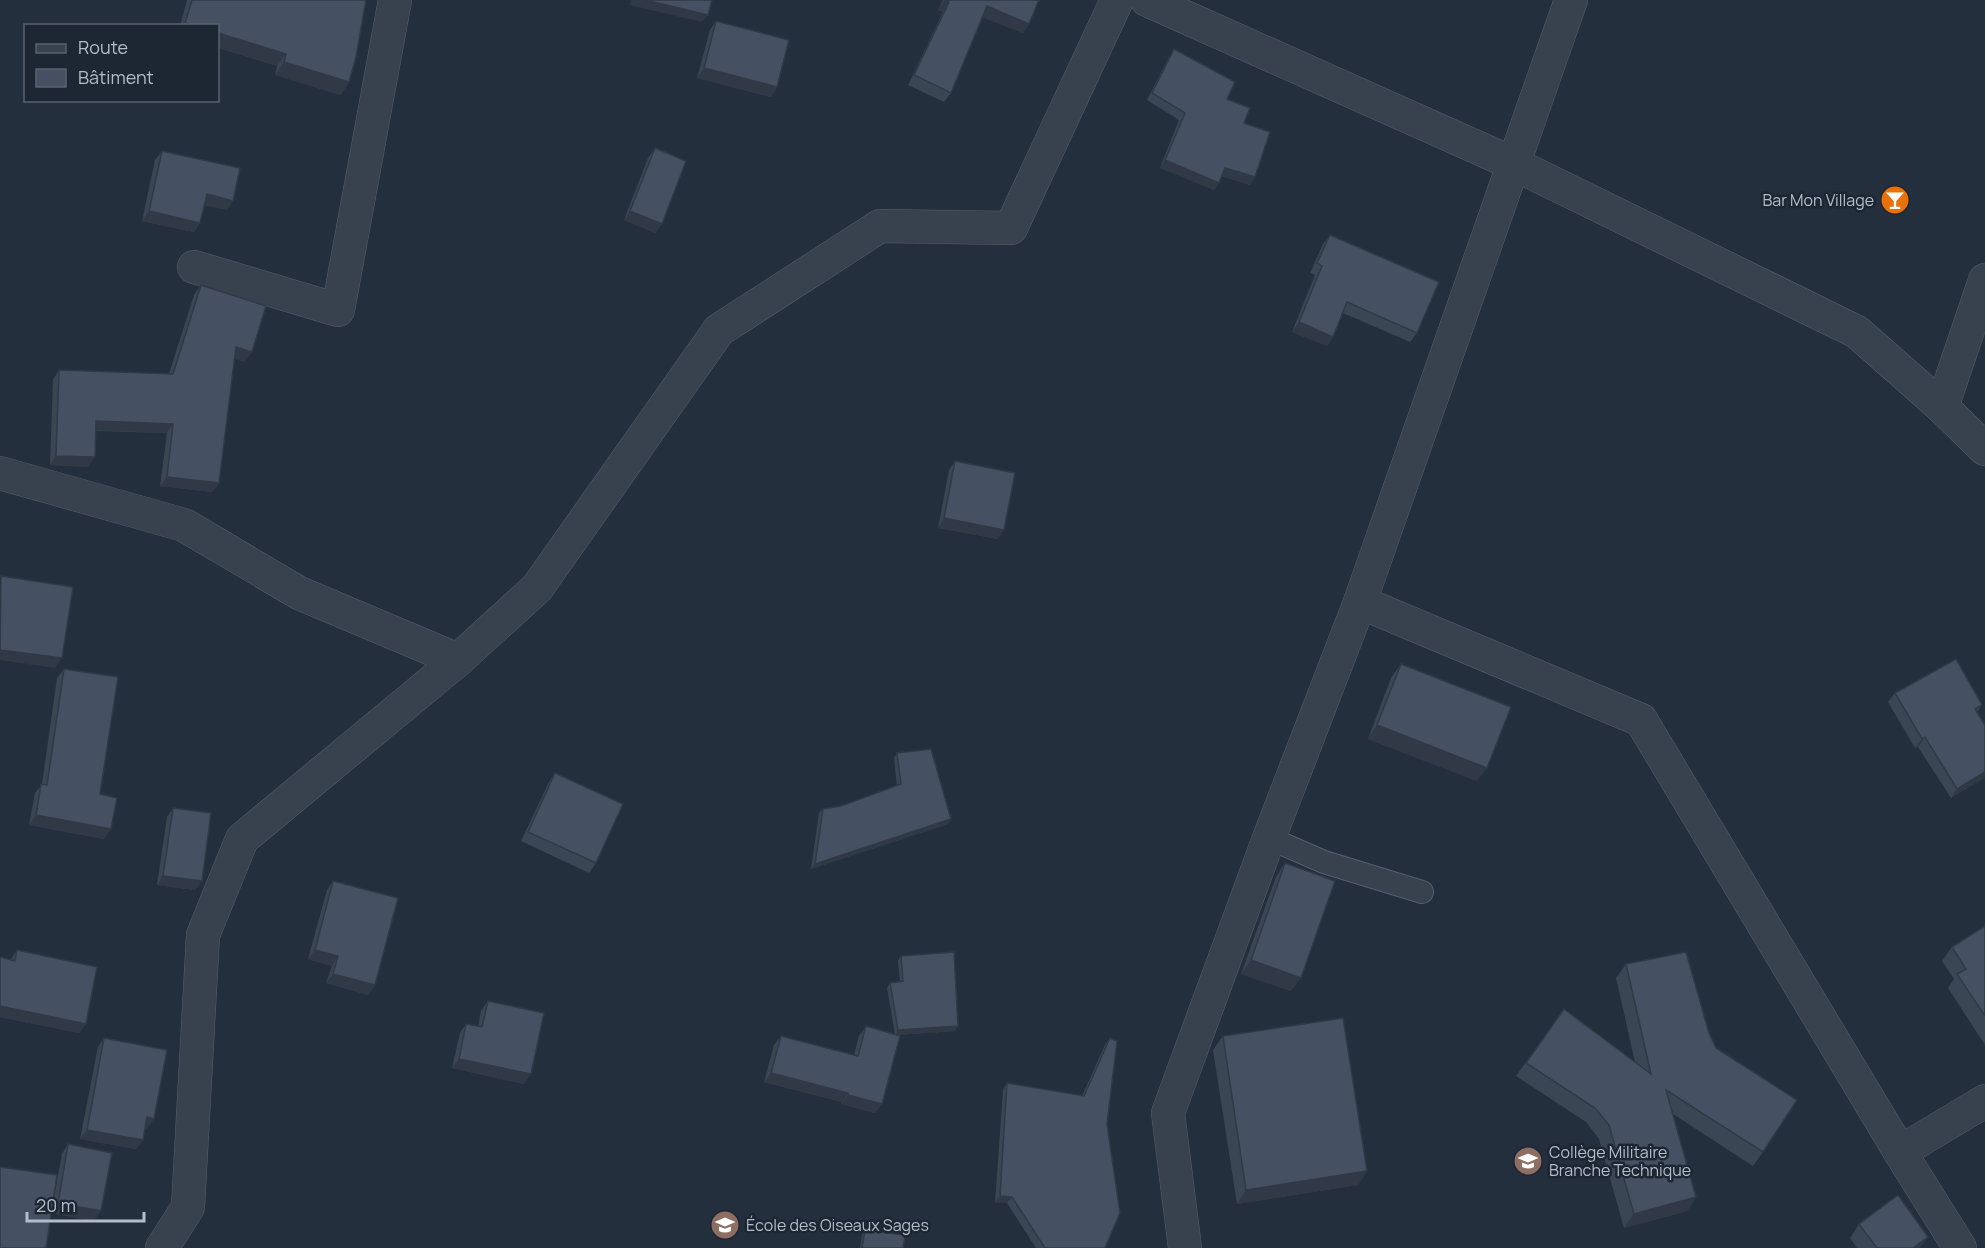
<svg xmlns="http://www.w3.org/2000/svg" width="1985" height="1248" font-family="Manrope,sans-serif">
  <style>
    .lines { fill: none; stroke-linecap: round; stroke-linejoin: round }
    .lane-casing { stroke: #565f6c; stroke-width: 24 }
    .street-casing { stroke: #565f6c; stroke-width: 34 }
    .lane { stroke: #38414e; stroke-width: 22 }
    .street { stroke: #38414e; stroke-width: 33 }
    .wall { fill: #3b4654 }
    .shaded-wall { fill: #303945 }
    .building { fill: #455162; stroke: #303945; stroke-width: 1.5 }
    .labels { text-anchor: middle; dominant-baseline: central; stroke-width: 5; stroke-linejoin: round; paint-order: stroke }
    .poi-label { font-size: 16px; fill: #b4bcc9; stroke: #1d2633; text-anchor: start }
  </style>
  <rect width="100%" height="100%" fill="#242f3e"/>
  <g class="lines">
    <g class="lane-casing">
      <path id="lane" d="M1269 838 1324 862 1422 892"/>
    </g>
    <g class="street-casing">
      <g id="street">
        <path d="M1147 0 1512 163 1857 332 1942 407 1985 449"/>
        <path d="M194 267 338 310 395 0"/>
        <path d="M1942 407 1985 280"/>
        <path d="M0 473 184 525 299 593 458 660"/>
        <path d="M1360 602 1641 720 1900 1152 1960 1248"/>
        <path d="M1900 1152 1985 1101"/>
        <path d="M162 1248 188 1207 203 935 242 839 458 660 537 588 719 330 880 226 1011 228 1117 0"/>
        <path d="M1185 1248 1168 1113 1269 838 1360 602 1571 0"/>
      </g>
    </g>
    <use href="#lane" class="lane"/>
    <use href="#street" class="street"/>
  </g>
  <g class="wall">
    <path d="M187 0H366L341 95 275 75 277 66 218 48V26H180Z"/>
    <path d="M943 0H1039L1023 33 982 17 951 93 944 102 908 85 943 12 938 10Z"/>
    <path d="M716 21 777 87 771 97 697 78 710 30Z"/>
    <path d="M1174 49 1227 99 1244 123 1255 177 1250 185 1222 176 1214 190 1160 168 1179 120 1147 100 1169 57Z"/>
    <path d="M655 148 662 224 655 233 624 220 648 158Z"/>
    <path d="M162 151 227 210 205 205 200 223 194 232 142 221 155 160Z"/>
    <path d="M1330 235 1417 333 1410 342 1343 313 1333 337 1327 346 1292 332 1315 275 1310 273 1323 244Z"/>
    <path d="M201 285 252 352 245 362 234 358 219 483 212 492 160 486 167 433 95 431 88 467 50 465 53 380 59 370 169 374 194 295Z"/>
    <path d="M955 461 998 539 938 528 949 470Z"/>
    <path d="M1401 664 1477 781 1368 739 1391 678Z"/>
    <path d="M64 669 100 794 104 839 29 825 35 793 42 784 57 678Z"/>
    <path d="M1895 693 1982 705 1977 712 1985 725V777L1951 798 1918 747 1915 748 1888 702Z"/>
    <path d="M897 753 951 819 948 824 811 869 819 813 823 809 841 806 897 786 894 758Z"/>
    <path d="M555 773 596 863 589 873 521 841 549 782Z"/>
    <path d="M173 808 195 890 157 885 167 817Z"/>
    <path d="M1285 863 1291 991 1241 974 1276 877Z"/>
    <path d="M333 881 375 985 368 995 326 983 332 966 308 959 327 890Z"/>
    <path d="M1985 926V1045L1948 988 1954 979 1942 961 1952 947Z"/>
    <path d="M17 950 86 1024 79 1033 0 1017V957L10 960Z"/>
    <path d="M901 956 955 1031 897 1035 875 1113 841 1104 842 1102 764 1082 774 1045 781 1036 854 1055 859 1036 866 1026 895 1034 887 988 890 983 900 982 898 961Z"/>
    <path d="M1626 964 1709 1033 1763 1152 1753 1166 1673 1114 1696 1197 1687 1211 1624 1228 1599 1139 1586 1122 1516 1076 1564 1009 1635 1062 1616 978Z"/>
    <path d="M488 1001 524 1084 452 1068 460 1033 466 1024 478 1026 481 1011Z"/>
    <path d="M1223 1036 1367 1171 1358 1185 1237 1204 1213 1050Z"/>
    <path d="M104 1038 147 1129 145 1128 143 1140 136 1149 80 1139 98 1047Z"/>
    <path d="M1110 1038 1107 1124 1105 1248H1036L1007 1203H995L1003 1090 1007 1083 1082 1096 1105 1045Z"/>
    <path d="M68 1144 94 1221 51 1213 62 1154Z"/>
    <path d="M1859 1224 1920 1248H1857L1850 1238Z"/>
    <path d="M865 1230 903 1248H860L862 1235Z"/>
  </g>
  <g class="shaded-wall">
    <path d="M632 0H645L708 15 702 22 629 5Z"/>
    <path d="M945 0 949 2 943 12 938 10Z"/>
    <path d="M987 6 1029 24 1023 33 980 16Z"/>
    <path d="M218 33 286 54 277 66 218 48Z"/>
    <path d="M284 62 349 82 341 95 275 75Z"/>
    <path d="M704 68 777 87 771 97 697 78Z"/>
    <path d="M1165 160 1219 183 1214 190 1160 168Z"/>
    <path d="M1225 168 1255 177 1250 185 1220 176Z"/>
    <path d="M207 194 233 201 227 210 200 204Z"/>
    <path d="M149 211 200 223 194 232 142 221Z"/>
    <path d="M630 211 662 224 655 233 624 220Z"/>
    <path d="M1299 322 1333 337 1327 346 1292 332Z"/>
    <path d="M236 347 252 352 245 362 229 357Z"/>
    <path d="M96 421 173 424 167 433 89 430Z"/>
    <path d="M56 456 95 457 88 467 50 465Z"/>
    <path d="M167 477 219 483 212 492 160 486Z"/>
    <path d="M944 518 1004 530 998 539 938 528Z"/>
    <path d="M0 650 62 658 55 668 0 660Z"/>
    <path d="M1377 725 1487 768 1477 781 1368 739Z"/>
    <path d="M1925 737 1918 747 1915 748 1922 739Z"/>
    <path d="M1985 772V777L1951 798 1957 789Z"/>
    <path d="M36 815 111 829 104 839 29 825Z"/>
    <path d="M951 819 948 824 811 869 815 864Z"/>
    <path d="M163 876 202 881 195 890 157 885Z"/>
    <path d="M315 950 338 956 332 966 308 959Z"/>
    <path d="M1251 960 1301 978 1291 991 1241 974Z"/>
    <path d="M333 974 375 985 368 995 326 983Z"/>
    <path d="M0 1006 86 1024 79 1033 0 1017Z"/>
    <path d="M958 1026 955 1031 895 1035 898 1030Z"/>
    <path d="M459 1059 531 1074 524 1084 452 1068Z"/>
    <path d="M771 1073 848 1093 842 1102 764 1082Z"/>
    <path d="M848 1095 882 1104 875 1113 841 1104Z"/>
    <path d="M147 1117 154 1119 147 1129 140 1127Z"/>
    <path d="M87 1130 143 1140 136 1149 80 1139Z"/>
    <path d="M1367 1171 1358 1185 1237 1204 1246 1190Z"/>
    <path d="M1000 1196 1012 1197 1007 1203H995Z"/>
    <path d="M1696 1197 1687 1211 1624 1228 1634 1214Z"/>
    <path d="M58 1203 101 1211 94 1221 51 1213Z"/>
    <path d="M1928 1237 1920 1248H1913Z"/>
  </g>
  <g class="building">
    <path d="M192 0H366L356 57 349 82 284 62 286 54 218 33V26H194L185 23Z"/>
    <path d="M645 0H712L708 15Z"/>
    <path d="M945 0H1039L1029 24 987 6 951 93 914 75 949 2Z"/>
    <path d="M716 21 789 40 777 87 704 68Z"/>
    <path d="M1174 49 1235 82 1227 99 1250 108 1244 123 1270 132 1255 177 1225 168 1219 183 1165 160 1185 113 1152 93Z"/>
    <path d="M655 148 686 161 662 224 630 211Z"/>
    <path d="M162 151 240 168 233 201 207 194 200 223 149 211Z"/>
    <path d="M1330 235 1439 282 1417 333 1347 302 1333 337 1299 322 1322 266 1317 263Z"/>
    <path d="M201 285 266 306 252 352 236 347 219 483 167 477 173 424 96 421 95 457 56 456 59 370 173 374Z"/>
    <path d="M955 461 1015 473 1004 530 944 518Z"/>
    <path d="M1 576 73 587 62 658 0 650Z"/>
    <path d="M1956 659 1982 705 1975 709 1985 725V772L1957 789 1925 737 1922 739 1895 693Z"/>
    <path d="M1401 664 1511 707 1487 768 1377 725Z"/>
    <path d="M64 669 118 677 100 794 117 798 111 829 36 815 41 784 47 785Z"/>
    <path d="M931 749 951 819 815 864 823 809 841 806 901 784 897 753Z"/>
    <path d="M555 773 623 804 596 863 528 832Z"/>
    <path d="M173 808 211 813 202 881 163 876Z"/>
    <path d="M1285 863 1335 881 1301 978 1251 960Z"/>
    <path d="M333 881 398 898 375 985 333 974 338 956 315 950Z"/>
    <path d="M1985 926V1016L1957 974 1966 969 1952 947Z"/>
    <path d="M17 950 97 967 86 1024 0 1006V957L15 961Z"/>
    <path d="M954 952 958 1026 898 1030 890 983 903 981 901 956Z"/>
    <path d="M1686 952 1709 1033 1716 1048 1797 1100 1763 1152 1666 1090 1696 1197 1634 1214 1609 1125 1595 1108 1526 1063 1564 1009 1651 1074 1626 964Z"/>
    <path d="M488 1001 544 1013 531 1074 459 1059 466 1024 482 1027Z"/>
    <path d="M1343 1018 1367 1171 1246 1190 1223 1036Z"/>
    <path d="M866 1026 900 1036 882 1104 848 1095V1093L771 1073 781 1036 858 1056Z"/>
    <path d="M104 1038 167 1050 154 1119 147 1117 143 1140 87 1130Z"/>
    <path d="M1110 1038 1117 1041 1107 1124 1120 1213 1105 1248H1045L1012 1197 1000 1196 1007 1083 1084 1096Z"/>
    <path d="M68 1144 112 1153 101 1211 58 1203Z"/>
    <path d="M0 1167 57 1175 46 1248H0Z"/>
    <path d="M1898 1195 1928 1237 1913 1248H1877L1859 1224Z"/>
    <path d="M865 1230 905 1235 903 1248H862Z"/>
  </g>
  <defs>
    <g id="bar-disc" transform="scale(1.5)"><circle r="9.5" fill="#e8710a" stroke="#1d2633"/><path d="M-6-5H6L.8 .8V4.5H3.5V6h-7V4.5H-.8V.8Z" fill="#fff"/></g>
    <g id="school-disc" transform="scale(1.5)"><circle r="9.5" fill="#8d6e63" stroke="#1d2633"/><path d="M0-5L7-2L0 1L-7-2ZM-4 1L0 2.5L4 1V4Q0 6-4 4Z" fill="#fff"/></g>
  </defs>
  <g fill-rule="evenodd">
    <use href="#bar-disc" x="1895" y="200"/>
    <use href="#school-disc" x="1528" y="1161"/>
    <use href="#school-disc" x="725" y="1225"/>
  </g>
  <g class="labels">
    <g class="poi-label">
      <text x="1874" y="200" text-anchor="end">Bar Mon Village</text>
      <text x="1549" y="1152">Collège Militaire<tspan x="1549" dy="18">Branche Technique</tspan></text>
      <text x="746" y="1225">École des Oiseaux Sages</text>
    </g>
  </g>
  <rect x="24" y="24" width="195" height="78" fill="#1d2633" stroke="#59626f" stroke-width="1.5"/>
  <rect x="36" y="44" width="30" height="9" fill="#38414e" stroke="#59626f" stroke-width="1.5"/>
  <text x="78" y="54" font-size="18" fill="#b4bcc9">Route</text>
  <rect x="36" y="69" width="30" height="18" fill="#455162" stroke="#59626f" stroke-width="1.5"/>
  <text x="78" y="84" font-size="18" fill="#b4bcc9">Bâtiment</text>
  <path d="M27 1212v9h117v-9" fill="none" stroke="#b4bcc9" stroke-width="3"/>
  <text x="36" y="1212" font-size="18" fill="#b4bcc9" stroke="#1d2633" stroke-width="4.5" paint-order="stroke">20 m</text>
</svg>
